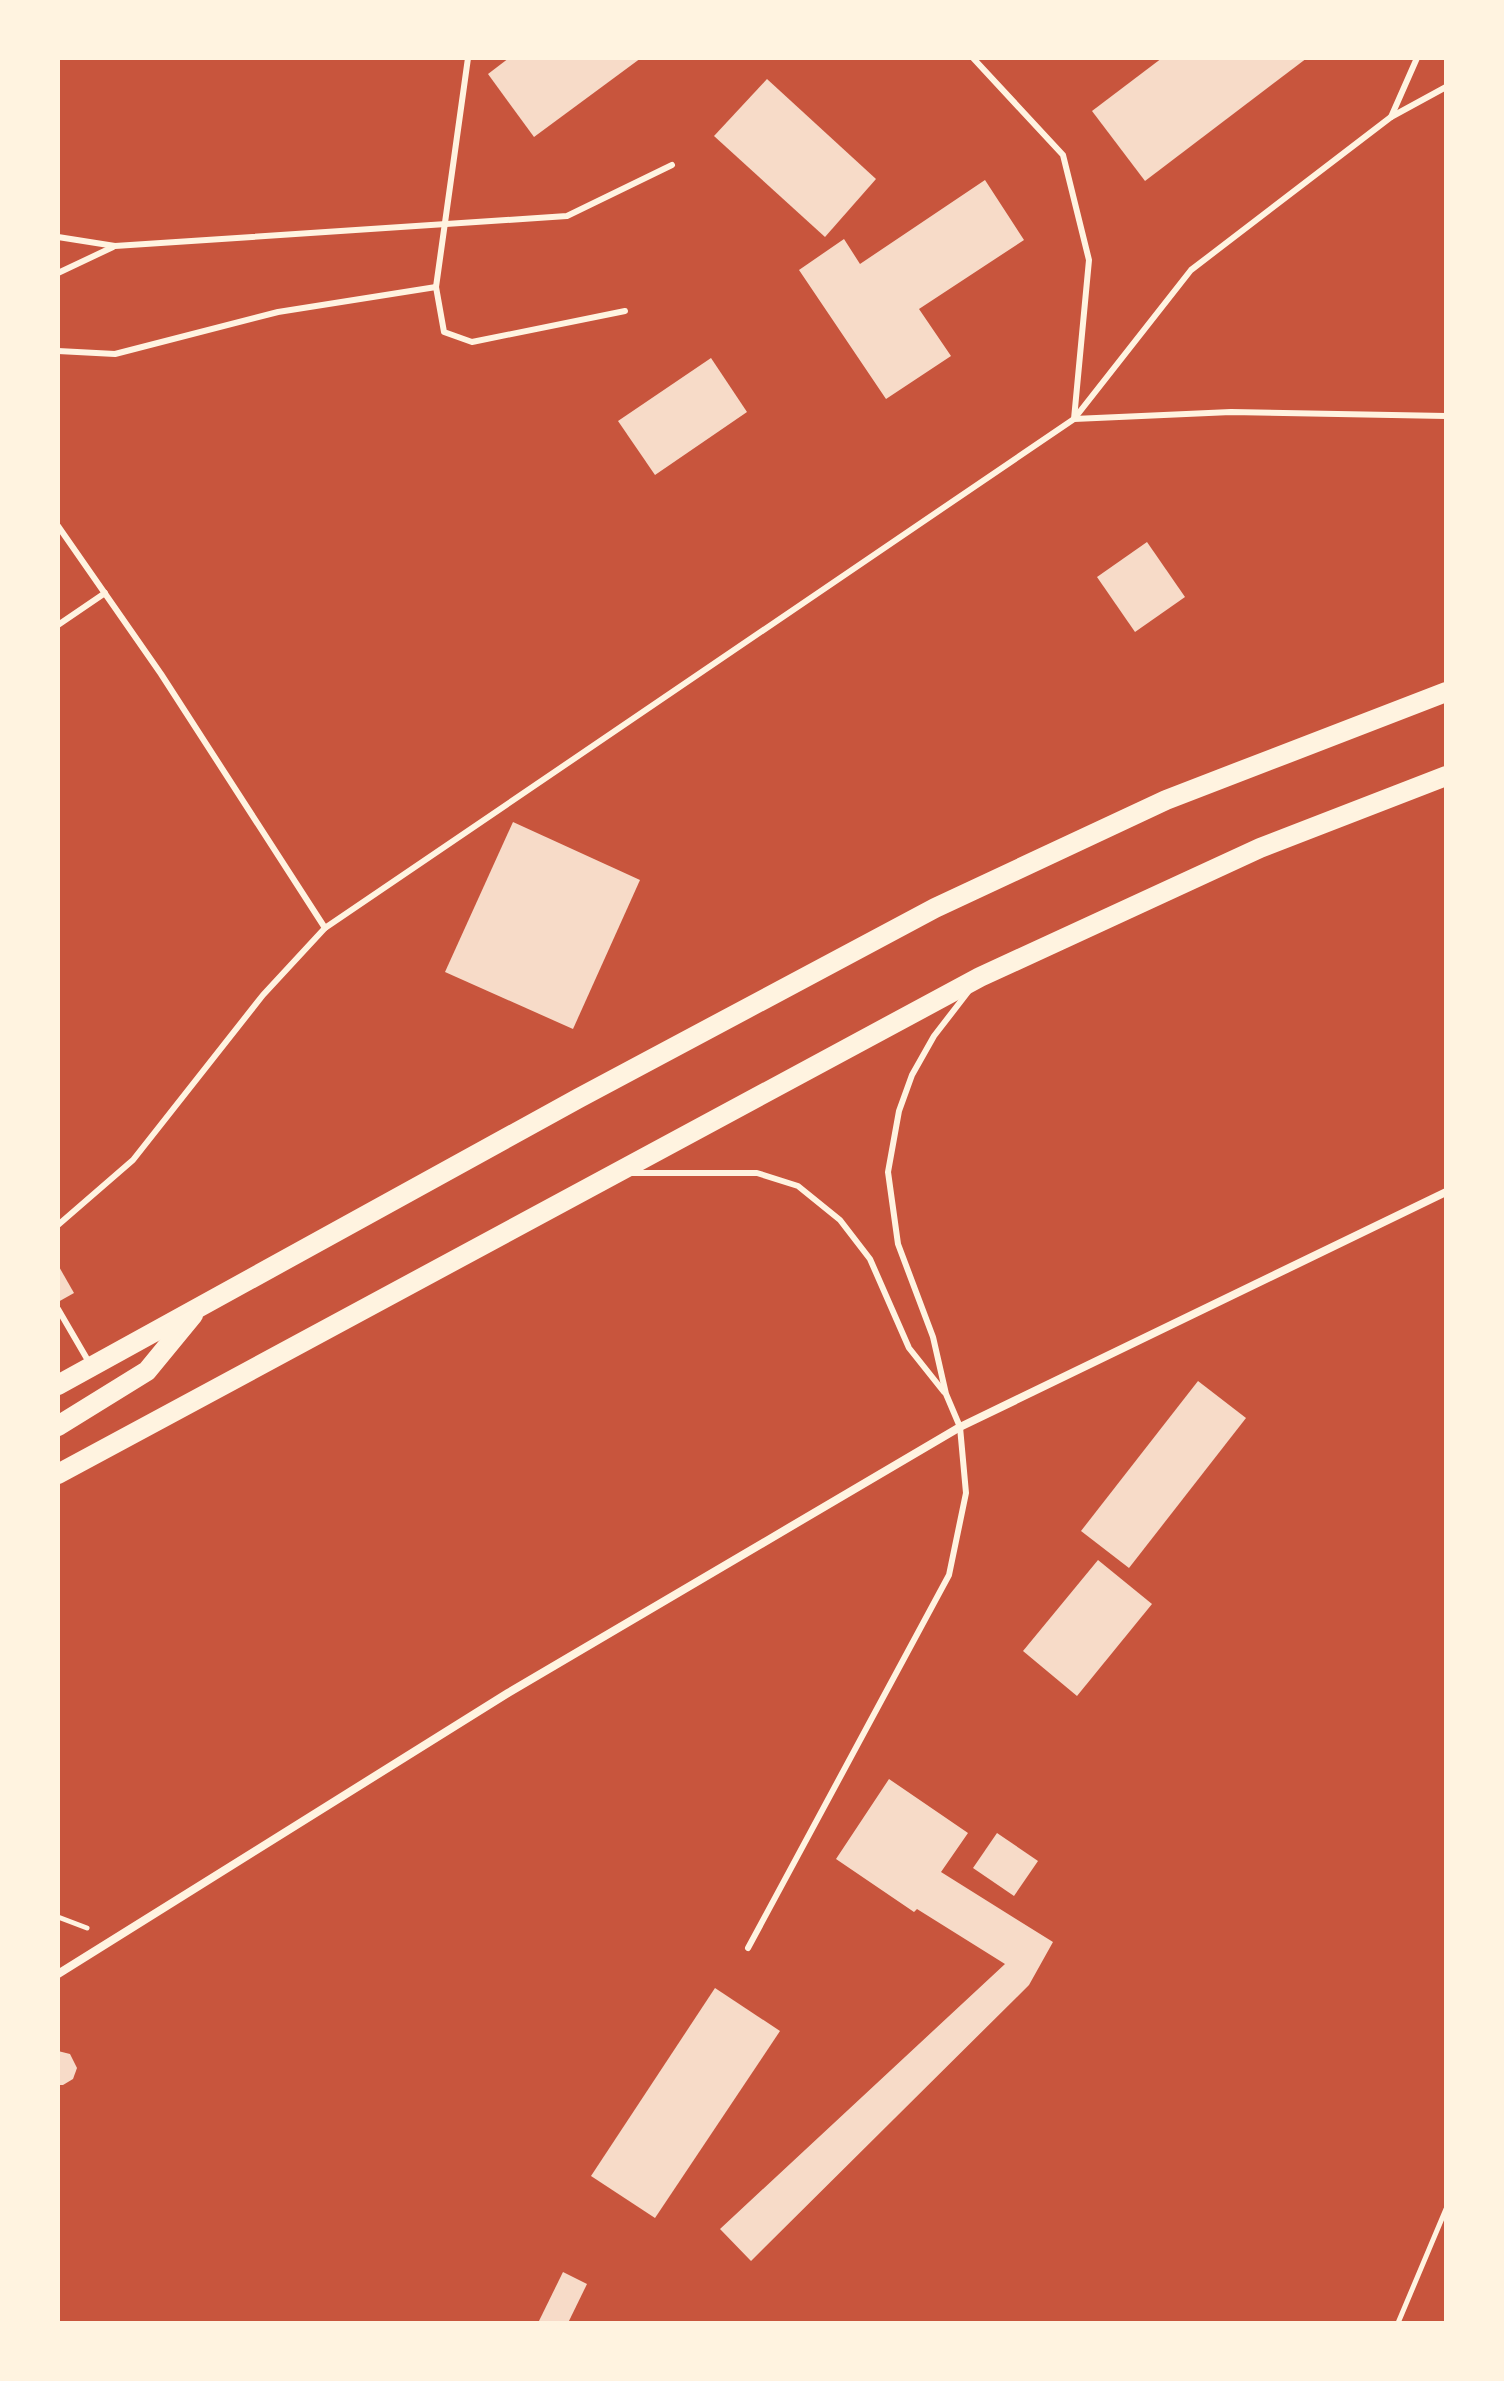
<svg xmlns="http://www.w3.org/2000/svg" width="1504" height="2381" font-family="'Asap Condensed',sans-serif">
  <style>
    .building { fill: #f7dbc8 }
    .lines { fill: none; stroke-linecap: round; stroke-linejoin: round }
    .path { stroke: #fff3e0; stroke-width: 5 }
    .service { stroke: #fff3e0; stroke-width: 6 }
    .minor { stroke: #fff3e0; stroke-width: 8 }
    .primary { stroke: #fff3e0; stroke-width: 20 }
  </style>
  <rect width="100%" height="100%" fill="#c8553d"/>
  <g class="building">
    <path d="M509 58H641L534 137 488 74Z"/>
    <path d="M1162 58H1307L1145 181 1092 111Z"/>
    <path d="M767 79 876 179 825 237 714 136Z"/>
    <path d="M985 180 1024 240 919 309 951 356 886 399 799 270 844 239 860 264Z"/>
    <path d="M711 358 747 412 655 475 618 421Z"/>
    <path d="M1147 542 1185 597 1135 632 1097 577Z"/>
    <path d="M513 822 640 880 573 1029 445 972Z"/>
    <path d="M58 1265 74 1293 58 1302Z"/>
    <path d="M1198 1381 1246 1418 1129 1568 1081 1531Z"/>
    <path d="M1098 1560 1152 1604 1077 1696 1023 1651Z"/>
    <path d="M889 1779 968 1833 941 1872 1053 1942 1029 1985 751 2261 720 2229 1005 1964 917 1909 914 1912 836 1859Z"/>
    <path d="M997 1833 1038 1861 1014 1896 973 1868Z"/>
    <path d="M715 1988 780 2031 655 2218 591 2176Z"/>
    <path d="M58 2051 70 2054 77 2068 73 2079 63 2085H58Z"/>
    <path d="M563 2272 587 2284 568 2323H538Z"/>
  </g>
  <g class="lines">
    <g class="path">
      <path d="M58 1917 87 1928"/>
      <path d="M1398 2323 1446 2209"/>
    </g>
    <g class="service">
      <path d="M468 58 436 287 444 332 472 342 625 311"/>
      <path d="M973 58 1063 155 1089 260 1074 419 1231 412 1446 416"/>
      <path d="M1391 117 1417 58"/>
      <path d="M58 237 115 246 567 216 672 165"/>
      <path d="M58 273 113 247"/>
      <path d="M58 351 115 354 278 312 436 287"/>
      <path d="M58 526 161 674 325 928"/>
      <path d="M58 625 105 593"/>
      <path d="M632 1173H757L798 1186 840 1220 870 1259 909 1348 944 1392"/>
      <path d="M58 1225 133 1160 263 995 325 928 1074 419 1191 270 1391 117 1446 87"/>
      <path d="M58 1309 90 1364"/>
      <path d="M748 1948 949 1575 966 1493 960 1427 946 1394 933 1337 898 1244 888 1172 899 1111 912 1075 934 1036 968 992"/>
    </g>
    <path class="minor" d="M58 1974 508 1693 960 1427 1446 1192"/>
    <g class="primary">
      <path d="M58 1385 579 1098 935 908 1166 800 1446 692"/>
      <path d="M58 1426 147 1371 193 1315"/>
      <path d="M58 1474 980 977 1260 848 1446 776"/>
    </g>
  </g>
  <rect width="1504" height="2381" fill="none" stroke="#fff3e0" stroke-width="120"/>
</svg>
